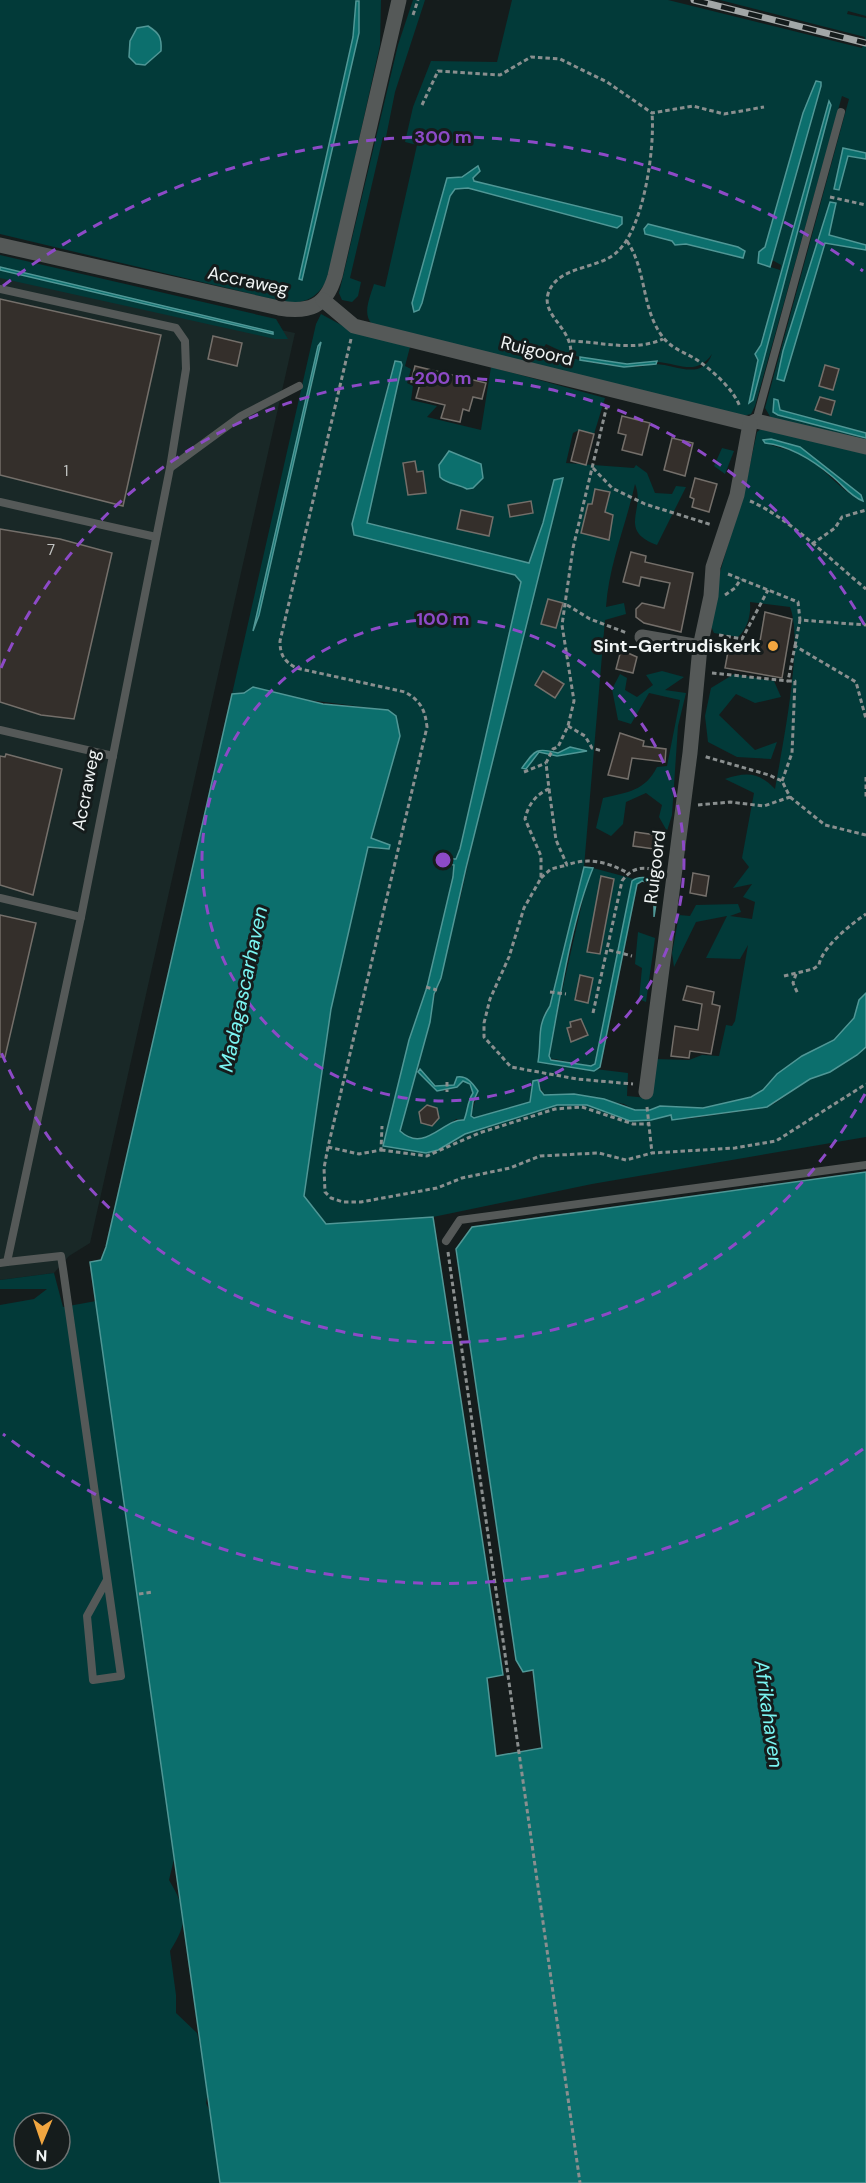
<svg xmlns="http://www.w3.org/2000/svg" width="866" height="2183" font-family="'DM Sans',sans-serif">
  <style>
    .built { fill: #192827 }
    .green { fill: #023a39; fill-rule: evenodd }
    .water { fill: #0c6f6d; stroke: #509796; stroke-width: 1.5 }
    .building { fill: #342f2b; stroke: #746f6a; stroke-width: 1.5 }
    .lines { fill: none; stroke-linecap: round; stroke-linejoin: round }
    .path { stroke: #8a8f8f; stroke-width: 3; stroke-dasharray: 4.5 3; stroke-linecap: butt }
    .service { stroke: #555958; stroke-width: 8 }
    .minor { stroke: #555958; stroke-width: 15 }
    .rail-casing { stroke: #a2a7a7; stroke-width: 7 }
    .rail { stroke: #151c1c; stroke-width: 4.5; stroke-dasharray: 14; stroke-linecap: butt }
    .ring { fill: none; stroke: #8d4ac7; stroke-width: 3; stroke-dasharray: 10 8 }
    .poi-dot { fill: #f1a640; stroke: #151c1c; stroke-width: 2 }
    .labels { text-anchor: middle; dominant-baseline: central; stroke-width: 6; stroke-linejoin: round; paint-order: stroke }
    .number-label { font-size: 15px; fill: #c1c3c2 }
    .street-label { font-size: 18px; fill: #f0f4f4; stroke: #151c1c }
    .poi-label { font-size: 18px; font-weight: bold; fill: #f0f4f4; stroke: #151c1c; text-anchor: end }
    .water-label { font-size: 20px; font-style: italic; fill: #7af5f2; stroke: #151c1c }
    .centre { fill: #8d4ac7; stroke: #151c1c; stroke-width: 3 }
    .ring-label { font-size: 18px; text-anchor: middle; font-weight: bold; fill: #8d4ac7; stroke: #151c1c; stroke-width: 6; stroke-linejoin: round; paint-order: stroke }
  </style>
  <rect width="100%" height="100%" fill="#151c1c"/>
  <path class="built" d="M0 271 295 333 90 1243 69 1256 54 1273 0 1280Z"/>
  <g class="green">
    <path d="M0 0H381L380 45 329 275C321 294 309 303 289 303L0 234Z"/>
    <path d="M413 0H425L395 92 386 137H383L350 278 361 282 358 296 352 302 342 300 339 293 398 45Z"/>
    <path d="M512 0H668L862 48 865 37 720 0H866V16L848 11 847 14 866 18V443L771 418 765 408 849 99 842 96 755 406 751 414 743 416 372 324C362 314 370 297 374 284L385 287 417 145 405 142 413 107 431 61 497 62ZM686 244 745 253 743 258ZM760 253 781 265 780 270 758 263ZM546 344C569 356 600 364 626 364 637 364 648 360 658 362 680 364 697 376 712 354 702 381 676 365 656 364 648 364 641 368 633 367 604 367 570 360 544 347Z"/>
    <path d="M0 255 276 319 288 339H275L0 278Z"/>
    <path d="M321 314 356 333 410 347 405 366 411 369 407 383 413 386 411 400 437 406 427 417 481 430 491 367 605 398 594 434 579 430 573 433 566 463 634 468 636 465 647 473 655 493 672 494 676 486 686 487 657 545C617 530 646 510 635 484 626 525 609 564 606 607L624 603 626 614 605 620 584 867 550 1006 545 1012 538 1062 628 1073 627 1096 648 1098 654 1059 689 1060 702 1055 719 1056 726 1025 732 1026 735 1021 748 945 740 959 706 958 727 916 696 922 674 967 672 953 679 915 690 916 696 905 738 904 741 912 730 916 752 919 755 902 743 897 752 884 733 888 749 867 742 858 754 793 725 779C746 772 759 772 775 789 782 748 804 642 790 607L750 602C751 614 748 628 738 637L714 633 711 626 718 579 746 483 757 432 761 429 866 454V993L859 1000 854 1018 834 1040 802 1056 763 1090 751 1097 703 1108 660 1106 650 1110H635L624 1104 574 1094 544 1095 539 1084 533 1082 530 1102 473 1118 471 1116 478 1091 469 1080 461 1076 454 1085H430L445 1091 463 1081 470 1084 473 1093 465 1120 456 1119C441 1132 418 1147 400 1131L461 895 554 480 543 523 529 563 366 522 402 365V363L394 362 352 524 354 535 516 575 521 582 460 849 455 860 451 859 450 863 454 864 453 877 427 987 409 1040 384 1146 426 1153 438 1150 465 1134 557 1105H587L622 1119 651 1120 671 1115 687 1119 758 1109 774 1104 810 1079 830 1071 866 1047V1137L592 1184 433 1217 326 1224 304 1196 331 1009 368 847 378 849 390 845 371 839 400 736 396 716 387 710 247 692 232 694 316 324ZM321 345 259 615 254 631 318 346ZM763 440 800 447 863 501C844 495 823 466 803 455 791 449 772 448 763 440Z"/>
    <path d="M722 448 734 451 725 474 714 466Z"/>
    <path d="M662 671 684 677 665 690 686 693 678 726 672 815 667 831 659 817 662 805 646 793 626 802 623 824 611 836 596 828 603 798C628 792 645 791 657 767L667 766 680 700 649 693 631 724 618 720 612 689 620 674 627 678 625 690 637 697 653 685 646 675Z"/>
    <path d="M734 674 774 681 781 697 755 703 736 694 719 715 755 750 777 742 771 759 737 757 708 742 705 716 711 688Z"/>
    <path d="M593 868 634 879 595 1064 591 1066 549 1058 560 1000 585 890Z"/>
    <path d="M638 932 655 938 646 1002 639 999 642 968 635 964Z"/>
    <path d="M54 1273 63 1307 96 1301 174 1859 169 1880C187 1911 189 1921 170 1951L176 1995V2013L197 2033 209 2086 206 2103 216 2125 222 2183H0V1305L34 1299 47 1289H0V1280ZM24 2123H60V2159H24Z"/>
  </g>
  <g class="water">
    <path d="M356 1H359V33L302 280 299 279 301 270 353 37Z"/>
    <path d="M148 26C159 33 162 37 161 51L145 65 136 64 129 57 130 41 137 28Z"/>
    <path d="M816 81 821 82V86L770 267 758 263 759 252 765 247 803 113Z"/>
    <path d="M829 101 831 105 753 400 749 403 758 360 755 354 761 345Z"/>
    <path d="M843 148 866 153V159L848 156 839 190 834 189Z"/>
    <path d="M478 166 480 171 473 178 474 181 622 217V224L617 228 468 188 455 189 450 196 422 303 419 310 414 312 412 303 447 178 462 177Z"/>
    <path d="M830 202 836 203 829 235 866 245V250L825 243 784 381 777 379 783 351Z"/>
    <path d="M648 224 738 247 745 251 743 258 686 244 675 245 672 241 645 234 644 229Z"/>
    <path d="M0 267 273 332V334L0 270Z"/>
    <path d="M321 342 259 615 253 631 318 346Z"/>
    <path d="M580 357 627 364 657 361 656 364 624 367 580 360Z"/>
    <path d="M395 361 401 362 402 365 367 523 529 563 543 523 554 480 563 478 466 868 441 978 434 994 430 1022 400 1131C425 1154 444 1118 464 1120 468 1111 467 1102 473 1093L470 1084 463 1081 457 1087 437 1091 418 1072 420 1069 435 1086 454 1085 457 1077C467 1075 473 1084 478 1091L473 1102 471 1116 474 1118 530 1102 533 1081 538 1080 540 1090 544 1095 574 1094 604 1099 635 1110H650L660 1106 703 1108 751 1097 763 1090 777 1074 802 1056 834 1040 854 1018 859 1000 866 993V1047L857 1055 830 1072 810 1079 767 1107 672 1120 671 1115 651 1120 630 1121 587 1105H557L465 1134 438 1150 426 1153 383 1146 409 1040 427 987 453 877 454 865 450 864 451 859H456L460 849 521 582 515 575 354 535 352 524Z"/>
    <path d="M774 399 778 400 780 410 866 433V438L778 415 773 412Z"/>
    <path d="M771 439 800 447 861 495 863 501C850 496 844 486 833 477 813 460 791 446 765 443L763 440Z"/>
    <path d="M449 451 481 464 483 478 473 488 467 489C459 484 446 484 440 477L439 465Z"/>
    <path d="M253 687 323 704 388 710 396 716 400 736 371 838 390 845 389 849 368 847 331 1009 304 1196 326 1224 433 1217 503 1675 487 1678 496 1756 542 1748 533 1670 523 1672 516 1660 456 1249 472 1227 866 1172V2183H220L90 1262 101 1260 106 1247 232 694 244 693Z"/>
    <path d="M570 747 587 751 557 756 539 752 526 769 522 768C535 750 536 747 558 753Z"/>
    <path d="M584 867 593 868C571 922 560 998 549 1056L551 1060 591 1066 595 1064 632 881C639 875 649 878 657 880L659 884 654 917V884L642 881 637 884 600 1067 594 1071 538 1062C542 1038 536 1027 550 1006Z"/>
  </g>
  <g class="building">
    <path d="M0 299 161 335 123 506 0 475Z"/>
    <path d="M213 336 242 343 237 366 208 359Z"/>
    <path d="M825 365 839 369 833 390 819 386Z"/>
    <path d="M415 366 486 383 482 399 473 397 469 411 463 409 460 422 441 418 445 405 416 398 420 384 411 382Z"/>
    <path d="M820 397 835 401 831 415 815 410Z"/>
    <path d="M622 416 650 423 642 455 622 450 626 435 618 433Z"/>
    <path d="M579 430 594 434 586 465 571 461Z"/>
    <path d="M672 438 693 443 685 476 664 470Z"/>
    <path d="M415 461 417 472 423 471 426 493 408 495 403 463Z"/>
    <path d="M695 478 717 484 709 512 692 507 694 499 690 497Z"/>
    <path d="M595 489 610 492 605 512 613 515 609 540 581 533 588 504H592Z"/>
    <path d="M531 501 533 513 510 517 508 505Z"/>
    <path d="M461 510 493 517 489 536 457 529Z"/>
    <path d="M0 529 60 539 112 553 74 719 41 715 0 702Z"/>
    <path d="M631 552 646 556 645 562 693 573 681 632 644 623 636 617V609L642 603 664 608 670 583 641 577 639 586 623 582Z"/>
    <path d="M548 599 563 603 556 628 541 624Z"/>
    <path d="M765 612 792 619 782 678 725 668 729 646 758 653Z"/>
    <path d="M621 650 637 657 633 673 616 669Z"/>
    <path d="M543 671 564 684 555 698 535 685Z"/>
    <path d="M620 733 644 741 643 746 666 749 665 762 632 758 628 779 608 775Z"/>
    <path d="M6 754 62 769 33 895 0 885V756L5 757Z"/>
    <path d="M635 832 656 835 654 849 633 846Z"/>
    <path d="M693 873 709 876 706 896 690 893Z"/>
    <path d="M601 876 614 879 600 954 587 952Z"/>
    <path d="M0 915 36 923 5 1057H0Z"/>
    <path d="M580 975 593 978 588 1003 575 1000Z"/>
    <path d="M687 986 714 992 712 1004 720 1006 711 1054 690 1051 689 1058 671 1056 675 1026 698 1030 702 1004 683 1000Z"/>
    <path d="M581 1019 588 1035 571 1042 567 1028 571 1027 570 1022Z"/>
    <path d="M427 1105 437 1108 439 1118 432 1126 421 1123 419 1112Z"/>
  </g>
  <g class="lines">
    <g class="path">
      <path d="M413 15 418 0"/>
      <path d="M422 105 438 71 500 75 531 57 560 59 607 82 652 113 693 106 724 114 764 107"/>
      <path d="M830 197 866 205"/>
      <path d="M627 241C647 271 641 307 662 336 672 350 688 353 700 362 715 373 734 390 740 407"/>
      <path d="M351 339 280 641C280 655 284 661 296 668L405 692C421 701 425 710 427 727L328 1147 359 1154 381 1150 382 1126"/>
      <path d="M571 341C602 342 634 352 663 339"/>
      <path d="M569 365C580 330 541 319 548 294 557 265 598 270 617 252 644 228 655 148 652 113"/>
      <path d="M607 405 573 548 562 625 574 701 568 726 558 747 553 749 546 763 549 789C536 794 528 805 525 819L541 856V878L524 908 509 957 490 999 484 1023V1037L511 1067 577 1079 633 1084"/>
      <path d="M593 468 612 488 645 504 712 525"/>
      <path d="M750 501C788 517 833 562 866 589"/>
      <path d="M812 544 835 528 842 517 866 510"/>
      <path d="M728 574 798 602 800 620 866 625"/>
      <path d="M725 595 735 588 741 579"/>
      <path d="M567 605 590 619 627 633"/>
      <path d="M719 635 742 639 768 590"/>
      <path d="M795 646 800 620"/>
      <path d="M712 673 788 681"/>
      <path d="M568 726 585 736 592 748 602 751"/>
      <path d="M524 772 546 763"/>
      <path d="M866 777V797"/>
      <path d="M782 781 792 753 795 681H788L795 646 856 682 866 719"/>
      <path d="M549 789 556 840 567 865C588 857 608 862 628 873"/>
      <path d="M790 797 825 825 866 835"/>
      <path d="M698 805 730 802 764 806 790 797 782 781 769 775 703 756"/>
      <path d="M541 878 551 869 567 865"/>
      <path d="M609 950 632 956"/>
      <path d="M796 974 793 983 798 994"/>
      <path d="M784 976 813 969 819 965C822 947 851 924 866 914"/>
      <path d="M426 987 437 990"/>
      <path d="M550 992 566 994"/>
      <path d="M593 1013 622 881C632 867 643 866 659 871"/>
      <path d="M447 1082V1092"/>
      <path d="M647 1107 652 1153"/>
      <path d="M328 1147 324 1168 325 1192 331 1198 343 1202H361L437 1188 462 1178 510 1168 540 1156 599 1153 626 1160 652 1153 735 1148 776 1141 866 1084"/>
      <path d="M381 1150 427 1156 479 1133 555 1109 582 1107 633 1124H649"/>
      <path d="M448 1252 580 2183"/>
      <path d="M139 1594 153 1592"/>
    </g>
    <g class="service">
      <path d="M0 289 176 328 185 341 186 369 170 468"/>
      <path d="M756 421 841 112"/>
      <path d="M0 502 156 537"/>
      <path d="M0 730 113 756"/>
      <path d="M0 898 81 917"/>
      <path d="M446 1241 460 1220 866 1165"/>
      <path d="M7 1262 61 1256 63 1269 121 1676 93 1680 87 1616 107 1580"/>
      <path d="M0 1263 7 1262 81 917 170 468 241 416 299 386"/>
    </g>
    <g class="minor">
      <path d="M0 245 279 308C309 313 326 307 335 276L399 0"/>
      <path d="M323 300 354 326 750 424 756 421 866 447"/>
      <path d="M642 637 700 647"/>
      <path d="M646 1092 690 753 700 647 711 596 713 567 737 495 750 424"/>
    </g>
    <g class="rail-casing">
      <path id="rail" d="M694 0 866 43"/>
    </g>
    <use href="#rail" class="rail"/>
  </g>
  <g class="ring">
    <circle cx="443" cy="860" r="241"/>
    <path d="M865 1094A482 482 0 0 1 1 1052M1 668A482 482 0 0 1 865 626"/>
    <path d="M863 1449A723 723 0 0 1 3 1434M3 286A723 723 0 0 1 863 271"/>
  </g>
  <circle class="poi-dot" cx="773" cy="646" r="6"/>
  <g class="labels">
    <g class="number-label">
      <text x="66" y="471">1</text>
      <text x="51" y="550">7</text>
    </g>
    <g class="street-label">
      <text transform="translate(248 281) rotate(12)">Accraweg</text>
      <text transform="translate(537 351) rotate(14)">Ruigoord</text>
      <text transform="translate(86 790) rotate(-79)">Accraweg</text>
      <text transform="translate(655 867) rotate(-83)">Ruigoord</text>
    </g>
    <g class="poi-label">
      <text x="761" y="646">Sint-Gertrudiskerk</text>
    </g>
    <g class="water-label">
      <text transform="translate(243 989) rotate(-78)">Madagascarhaven</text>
      <text transform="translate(769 1714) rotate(82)">Afrikahaven</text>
    </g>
  </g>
  <circle cx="443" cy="860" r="9" class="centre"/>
  <g class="ring-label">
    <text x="443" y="143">300 m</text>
    <text x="443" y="384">200 m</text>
    <text x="443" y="625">100 m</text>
  </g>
  <g transform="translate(42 2141) rotate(182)"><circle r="28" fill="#151c1c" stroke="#6d7272" stroke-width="1.5"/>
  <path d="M0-4.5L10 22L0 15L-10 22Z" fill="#f1a640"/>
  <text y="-9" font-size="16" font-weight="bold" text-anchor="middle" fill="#f0f4f4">N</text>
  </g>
</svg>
